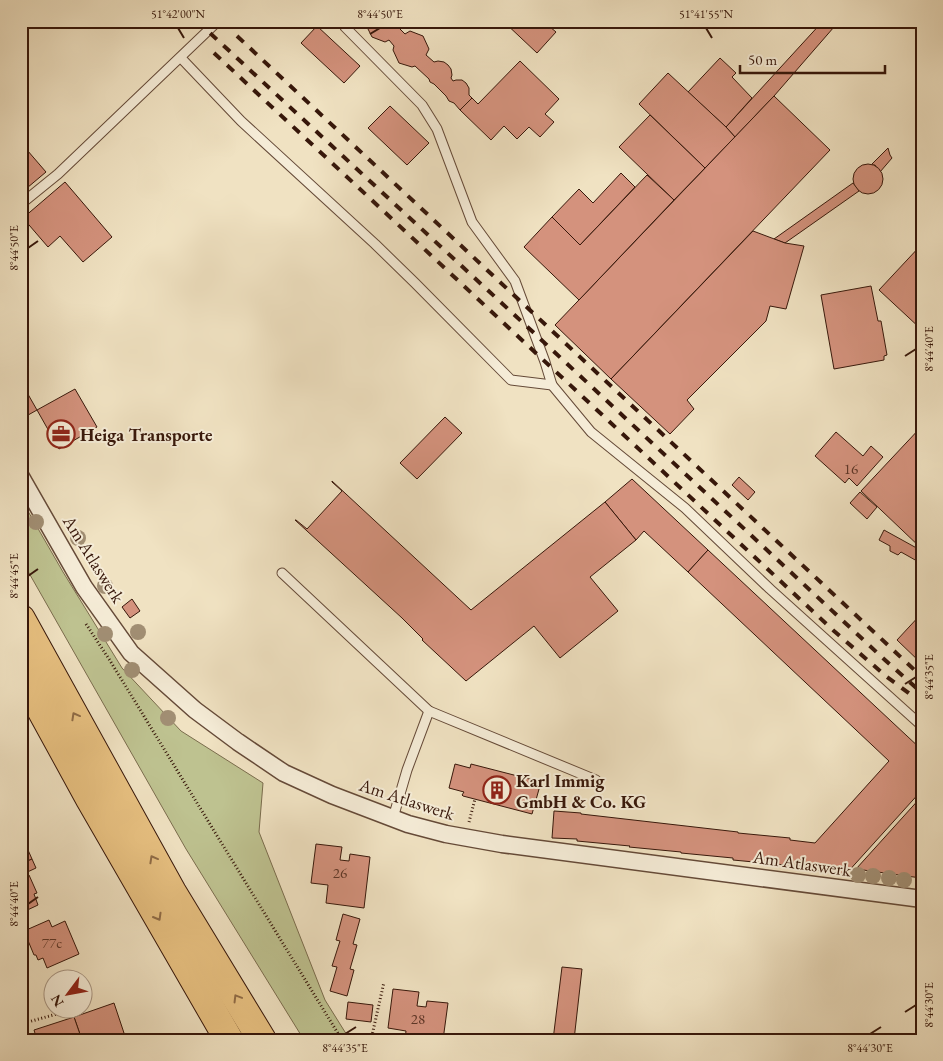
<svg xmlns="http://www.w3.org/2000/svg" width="943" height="1061" font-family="'EB Garamond',serif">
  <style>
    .green { fill: #bec290; stroke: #7a6c4d }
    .building { fill: #d4927d; stroke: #37170a }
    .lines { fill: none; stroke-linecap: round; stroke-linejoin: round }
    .service-casing { stroke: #654a38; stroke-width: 11 }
    .minor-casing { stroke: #654a38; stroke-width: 19 }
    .trunk-casing { stroke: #37170a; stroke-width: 30 }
    .path { stroke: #37170a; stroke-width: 3; stroke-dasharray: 1 2.5; stroke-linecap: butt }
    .service { stroke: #f5ecd7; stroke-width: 9 }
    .minor { stroke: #f5ecd7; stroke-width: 16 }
    .trunk { stroke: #e8c181; stroke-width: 28 }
    .rail { stroke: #37170a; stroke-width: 4; stroke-dasharray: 9 9; stroke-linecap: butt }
    .tree { fill: #a18e73 }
    .oneway { stroke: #906c46 }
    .ticks { fill: none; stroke: #37170a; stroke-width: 2 }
    .labels { text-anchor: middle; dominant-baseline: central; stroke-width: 4; stroke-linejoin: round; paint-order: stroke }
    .number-label { font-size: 15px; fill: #5e3627 }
    .poi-label { font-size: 18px; font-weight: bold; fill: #37170a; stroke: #f5ecd7; text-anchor: start }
    .street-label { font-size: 18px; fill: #37170a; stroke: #f5ecd7 }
    .neatline { fill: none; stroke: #37170a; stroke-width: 2 }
    .ticks-label { font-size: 12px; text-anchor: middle; fill: #37170a }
  </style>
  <rect width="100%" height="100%" fill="#f0e2c2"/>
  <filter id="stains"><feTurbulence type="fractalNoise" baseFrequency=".004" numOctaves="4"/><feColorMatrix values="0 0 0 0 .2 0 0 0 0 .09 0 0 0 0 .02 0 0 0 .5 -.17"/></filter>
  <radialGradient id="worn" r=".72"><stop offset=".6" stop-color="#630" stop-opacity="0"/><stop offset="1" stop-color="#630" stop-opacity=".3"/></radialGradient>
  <path class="green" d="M21 499 63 572 122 668 181 731 263 783 259 832 325 1000 350 1040H304L186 849 21 559Z"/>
  <g class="building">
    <path d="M367 21H401L402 23 400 29 405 34 410 31 423 36 429 49 426 55 434 62 438 61 444 62 448 65 451 69 452 75 451 78 453 81 456 80H462L466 83 469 88V95L472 98 460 110 454 103 449 101 446 96 434 84 430 82 429 79 415 66 412 67 399 63 393 50 394 46 389 40 385 42 372 37 366 25Z"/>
    <path d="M503 21H543L556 32 537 53Z"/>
    <path d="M823 21H828L834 27 774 96 735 137 726 127Z"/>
    <path d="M317 26 360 66 344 83 301 43Z"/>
    <path d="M720 58 736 73 732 77 752 98 726 127 688 92Z"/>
    <path d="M520 61 559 99 545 114 554 122 540 137 529 127 517 139 504 126 491 140 460 110 472 98 478 104Z"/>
    <path d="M668 73 726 127 735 137 705 168 639 104Z"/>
    <path d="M774 96 830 150 611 379 555 325Z"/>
    <path d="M390 106 429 143 407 165 368 128Z"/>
    <path d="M650 115 705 168 674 200 619 147Z"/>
    <path d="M21 143 46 172 21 193Z"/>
    <path d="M888 148 890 155 892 158 880 172 875 165H871Z"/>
    <circle cx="868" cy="179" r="15"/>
    <path d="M621 173 635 187 580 245 552 217 579 189 593 203Z"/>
    <path d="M647 175 674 200 579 300 524 247 552 217 580 245Z"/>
    <path d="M65 182 112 237 83 262 60 236 48 247 23 218Z"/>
    <path d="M853 183 859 191 785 243 774 239Z"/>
    <path d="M753 231 785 243 804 246 786 309 770 306 766 321 687 400 694 409 670 434 611 379Z"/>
    <path d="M922 244V330L879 290Z"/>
    <path d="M871 286 878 321H881L887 355 884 356V360L834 369 821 295Z"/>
    <path d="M21 382 37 410 21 419Z"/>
    <path d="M75 389 97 427 59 449 37 410Z"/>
    <path d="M445 417 462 433 417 479 400 463Z"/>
    <path d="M922 426V549L861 491Z"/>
    <path d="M836 432 863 456 871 446 883 457 857 486 849 478 845 483 815 456Z"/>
    <path d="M739 477 755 492 748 500 732 485Z"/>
    <path d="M632 479 708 550 688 572 644 531 636 540 605 502Z"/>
    <path d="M332 481 471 610 605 502 636 540 590 577 618 611 560 658 534 626 466 681 422 640 423 639 402 618 295 520H296L307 529 342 491 332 482Z"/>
    <path d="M860 492 877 507 867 519 850 503Z"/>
    <path d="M884 530 922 551 917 561 901 552 898 555 890 551V546L879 540Z"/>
    <path d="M708 550 922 750V790L846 874 785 866V865L733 860V858L681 853V852L629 847 630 846 577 841V839L552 838 554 811 581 813V814L738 832V833L790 838V840L815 843 889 761 688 572Z"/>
    <path d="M132 599 140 611 130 618 122 607Z"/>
    <path d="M922 613V664L897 640Z"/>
    <path d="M455 764 470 768 471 764 541 782 532 814 463 796 462 795 464 792 449 788Z"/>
    <path d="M922 796V877L921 878 856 869Z"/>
    <path d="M21 828 27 839 21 842Z"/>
    <path d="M316 844 342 847 340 860 349 861 350 854 370 857 364 908 326 903 328 885 311 883Z"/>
    <path d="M28 850 32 859 21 864V853Z"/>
    <path d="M32 859 36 868 21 875V864Z"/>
    <path d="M29 875 37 893 34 894 38 905 21 913V879Z"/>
    <path d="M343 914 360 919 353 944 357 945 350 969 354 970 347 996 330 991 337 967 332 966 340 941 336 940Z"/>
    <path d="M49 920 52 927 65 921 79 954 47 968 43 958 38 960 36 955H34L24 931Z"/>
    <path d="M562 967 582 969 574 1040H553Z"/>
    <path d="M393 989 419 992 417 1006 426 1007 427 1001 448 1003 443 1040H405L406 1031 388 1028Z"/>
    <path d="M348 1002 373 1005 371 1022 346 1019Z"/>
    <path d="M114 1003 124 1033 105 1040H82L74 1017Z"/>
    <path d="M74 1017 82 1040H37L34 1030Z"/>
  </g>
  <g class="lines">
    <g class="service-casing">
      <g id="service">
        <path d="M342 21 345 27 422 105 437 129 472 222 515 281 545 362 552 385 591 432 685 508 770 589 922 726"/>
        <path d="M181 58 241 121 375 244 415 283 511 380 552 385"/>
        <path d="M21 204 58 174 218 21"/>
        <path d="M282 573 429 711"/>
        <path d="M393 818 407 770 429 711 596 780"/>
      </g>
    </g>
    <g class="minor-casing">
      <path id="minor" d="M21 477 84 587 131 653 195 710 238 742 284 773 332 795 408 824 446 834 502 844 922 899"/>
    </g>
    <g class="trunk-casing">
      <g id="trunk">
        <path d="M21 619 172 892 262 1040"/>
        <path d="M21 673 90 799 229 1040"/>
      </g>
    </g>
    <g class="path">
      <path d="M86 624 109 659 342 1040"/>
      <path d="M469 822 475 799"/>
      <path d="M82 1007 88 1006"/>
      <path d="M21 1024 78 1008"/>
      <path d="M371 1040 384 982"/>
    </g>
    <use href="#service" class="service"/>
    <use href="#minor" class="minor"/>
    <use href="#trunk" class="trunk"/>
    <g class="rail">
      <path d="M197 21 534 333 885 660 922 693"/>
      <path d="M237 36 922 677"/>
      <path d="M214 53 834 631 887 677 922 703"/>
    </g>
  </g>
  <g class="tree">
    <circle cx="36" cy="522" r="8"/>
    <circle cx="78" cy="538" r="8"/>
    <circle cx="105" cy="586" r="8"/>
    <circle cx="138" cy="632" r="8"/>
    <circle cx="105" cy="634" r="8"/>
    <circle cx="132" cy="670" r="8"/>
    <circle cx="168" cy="718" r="8"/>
    <circle cx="858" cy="875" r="8"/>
    <circle cx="873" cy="876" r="8"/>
    <circle cx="889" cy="878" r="8"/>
    <circle cx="904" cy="880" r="8"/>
  </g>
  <defs><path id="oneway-chevron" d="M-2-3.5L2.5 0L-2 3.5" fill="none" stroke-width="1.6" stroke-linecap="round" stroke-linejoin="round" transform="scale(1.25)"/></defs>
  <g class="oneway">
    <use href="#oneway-chevron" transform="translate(75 716) rotate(-119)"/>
    <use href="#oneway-chevron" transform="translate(153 859) rotate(-119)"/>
    <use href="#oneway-chevron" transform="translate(158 917) rotate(60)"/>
    <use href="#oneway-chevron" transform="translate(237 998) rotate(-121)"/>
  </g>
  <path class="ticks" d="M178 28 184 38M706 28 712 38M370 34 380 28M28 248 38 241M905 356 916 349M28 576 38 569M905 684 916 677M28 904 38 897M905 1012 916 1005M345 1034 356 1027M870 1034 881 1027"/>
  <defs>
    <g id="office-ring" transform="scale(1.4375)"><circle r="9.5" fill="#f5ecd7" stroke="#8f2418" stroke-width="1.5"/><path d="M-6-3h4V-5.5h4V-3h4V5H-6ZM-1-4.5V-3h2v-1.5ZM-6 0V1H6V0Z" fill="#8f2418"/></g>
    <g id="building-ring" transform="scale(1.4375)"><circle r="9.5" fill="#f5ecd7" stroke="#8f2418" stroke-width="1.5"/><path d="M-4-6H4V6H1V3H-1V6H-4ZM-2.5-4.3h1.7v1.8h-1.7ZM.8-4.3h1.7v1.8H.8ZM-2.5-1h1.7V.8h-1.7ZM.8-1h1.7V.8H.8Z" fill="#8f2418"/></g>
  </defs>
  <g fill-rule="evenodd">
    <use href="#office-ring" x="61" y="434"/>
    <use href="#building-ring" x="497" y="790"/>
  </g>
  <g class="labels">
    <g class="number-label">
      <text x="851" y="468">16</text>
      <text x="340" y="872">26</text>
      <text x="52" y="942">77c</text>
      <text x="418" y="1018">28</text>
    </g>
    <g class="poi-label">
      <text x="80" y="434">Heiga Transporte</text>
      <text x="516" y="780">Karl Immig<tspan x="516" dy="21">GmbH &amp; Co. KG</tspan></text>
    </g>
    <g class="street-label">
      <text transform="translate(94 559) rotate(58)">Am Atlaswerk</text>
      <text transform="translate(407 799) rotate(18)">Am Atlaswerk</text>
      <text transform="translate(802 863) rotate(8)">Am Atlaswerk</text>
    </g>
  </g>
  <rect width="943" height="1061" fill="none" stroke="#f0e2c2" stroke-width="55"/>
  <g transform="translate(68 994) rotate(238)"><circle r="24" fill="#f5ecd7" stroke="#a99785"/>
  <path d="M0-4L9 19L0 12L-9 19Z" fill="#8f2418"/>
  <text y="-8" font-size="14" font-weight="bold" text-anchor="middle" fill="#37170a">N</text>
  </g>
  <path d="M740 65v8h145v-8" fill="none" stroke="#37170a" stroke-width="2.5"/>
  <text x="748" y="65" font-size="15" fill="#37170a" stroke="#f5ecd7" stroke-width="4" paint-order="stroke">50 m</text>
  <rect x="28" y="28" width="888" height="1006" class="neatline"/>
  <g class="ticks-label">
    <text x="178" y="18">51°42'00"N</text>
    <text x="380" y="18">8°44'50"E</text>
    <text x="706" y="18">51°41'55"N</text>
    <text transform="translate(14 248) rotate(-90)" y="4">8°44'50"E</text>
    <text transform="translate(929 349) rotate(-90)" y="4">8°44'40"E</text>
    <text transform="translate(14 576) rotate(-90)" y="4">8°44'45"E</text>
    <text transform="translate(929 677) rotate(-90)" y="4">8°44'35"E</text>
    <text transform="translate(14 904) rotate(-90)" y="4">8°44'40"E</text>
    <text transform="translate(929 1005) rotate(-90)" y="4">8°44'30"E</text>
    <text x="345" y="1052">8°44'35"E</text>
    <text x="870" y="1052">8°44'30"E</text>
  </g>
  <rect width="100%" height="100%" filter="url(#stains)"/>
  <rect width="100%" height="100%" fill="url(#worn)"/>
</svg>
